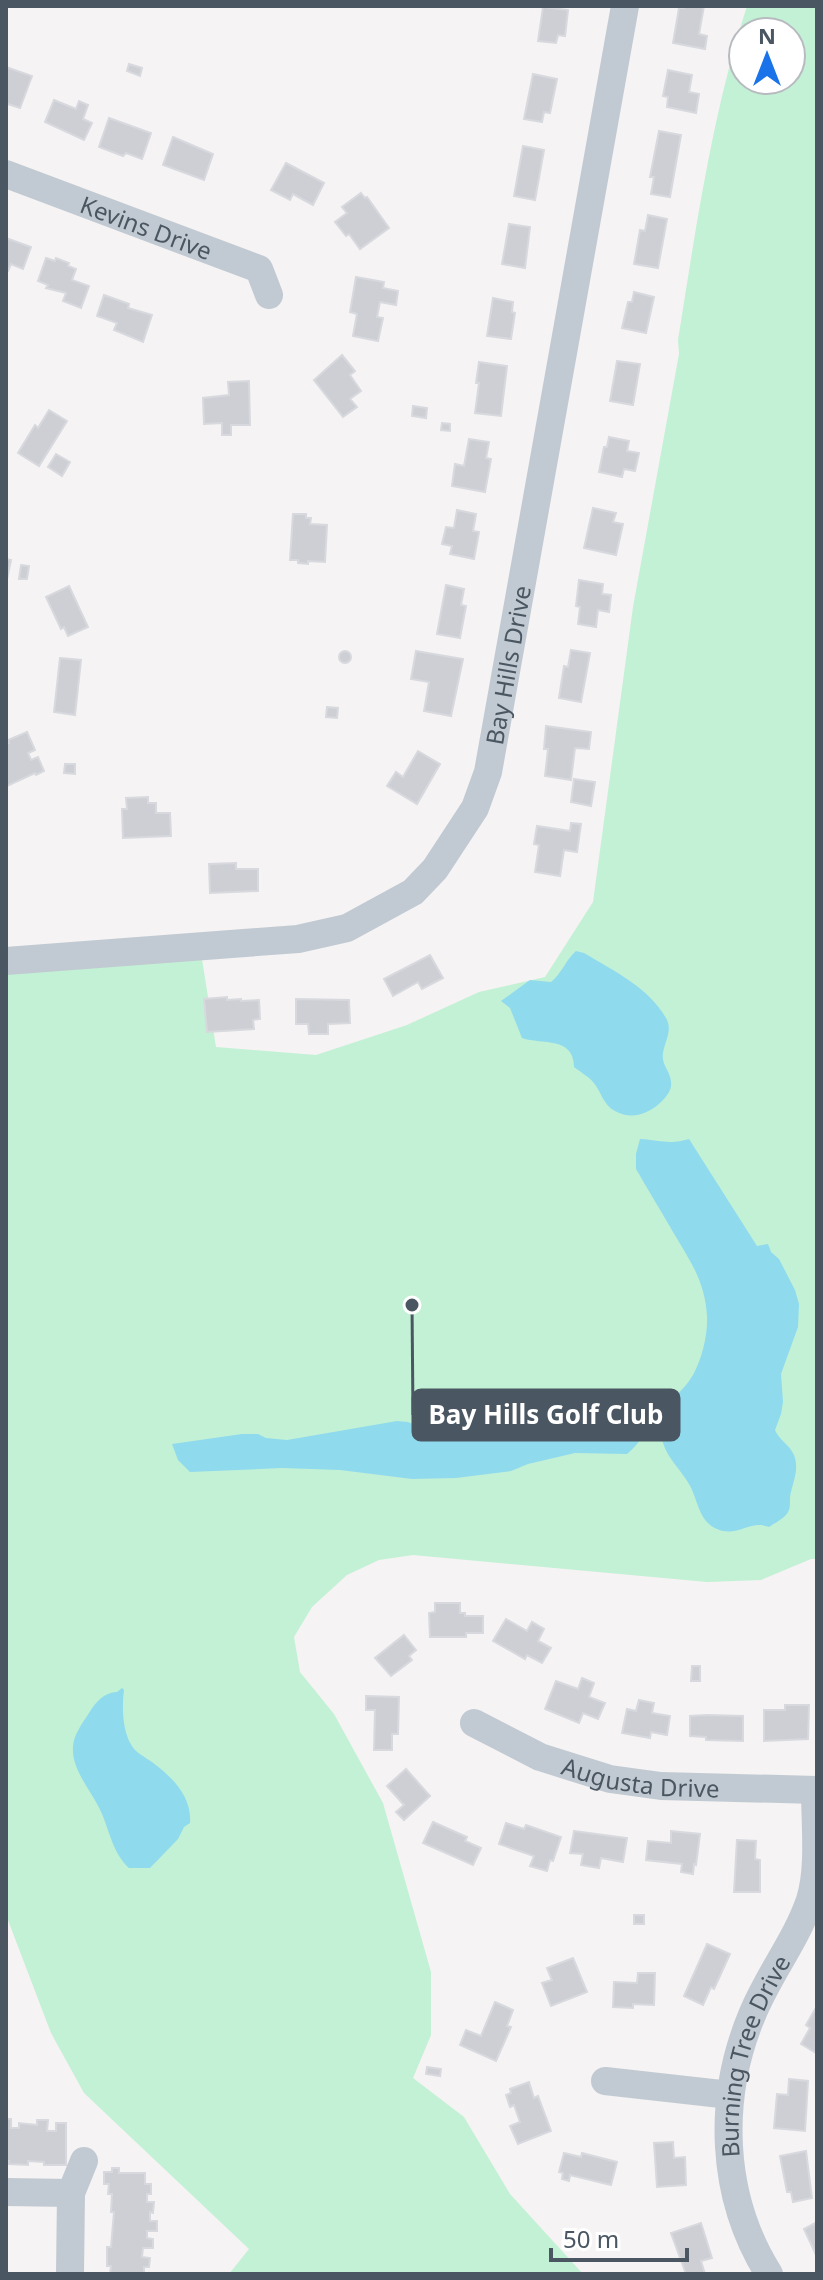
<svg xmlns="http://www.w3.org/2000/svg" width="823" height="2280" font-family="'Noto Sans',sans-serif">
  <style>
    .green { fill: #c3f1d5; fill-rule: evenodd }
    .water { fill: #90daee }
    .building { fill: #cdcfd5; stroke: #d7d9de; stroke-width: 2 }
    .lines { fill: none; stroke-linecap: round; stroke-linejoin: round }
    .minor { stroke: #c1cad2; stroke-width: 28 }
    .labels { text-anchor: middle; dominant-baseline: central; stroke-width: 8; stroke-linejoin: round; paint-order: stroke }
    .street-label { font-size: 24px; fill: #4a5661; stroke: #fff }
    .leader { fill: none; stroke: #4a5661; stroke-width: 3 }
    .callout-dot { fill: #4a5661; stroke: #fff; stroke-width: 3 }
    .callout { fill: #4a5661; stroke: #4a5661; stroke-width: 3 }
    .callout-label { font-size: 26px; text-anchor: middle; font-weight: bold; fill: #fff }
  </style>
  <rect width="100%" height="100%" fill="#f5f3f3"/>
  <path class="green" d="M747 6 817 8V1559H811L761 1580 707 1582 413 1555 379 1560 347 1575 312 1607 294 1637 300 1672 334 1714 383 1803 431 1972V2035L413 2078 464 2117 510 2194 583 2274H229L249 2249 84 2093 51 2033 6 1915V972L201 953 216 1047 316 1055 407 1025 479 992 545 977 593 902 633 607 679 354 678 340C696 228 712 114 747 6ZM743 32H791V80H743Z"/>
  <g class="water">
    <path d="M576 951 584 953C614 971 648 987 666 1018 673 1030 665 1041 663 1053 661 1065 671 1072 671 1082 672 1089 668 1094 664 1099 651 1113 633 1121 615 1111 603 1105 601 1091 593 1082 588 1076 580 1072 574 1067 574 1036 542 1045 522 1038L510 1008 501 1001 530 980 551 982C562 973 565 961 576 951Z"/>
    <path d="M640 1139C660 1140 670 1145 689 1139L757 1246 768 1244 771 1252 779 1259 795 1290 799 1304 798 1327 781 1374 783 1402 781 1414 775 1430C779 1440 789 1444 794 1455 799 1469 794 1479 791 1492 789 1498 791 1504 789 1510 786 1518 776 1522 769 1527 750 1519 738 1538 717 1529 698 1521 698 1499 689 1484 681 1470 668 1459 663 1443 651 1405 678 1401 693 1375 702 1359 708 1334 707 1316 705 1281 690 1261 673 1232 661 1211 648 1190 636 1169V1154Z"/>
    <path d="M571 1399 632 1405 644 1415C647 1433 640 1443 627 1454L575 1453 528 1464 511 1471 456 1478 412 1479 340 1470 282 1468 190 1472 178 1460 172 1444 242 1434H258L266 1438 287 1440 397 1421 408 1422 426 1430 438 1427 449 1432 459 1428 490 1429 532 1411 541 1410 558 1400Z"/>
    <path d="M122 1688 124 1690C122 1707 122 1731 132 1746 136 1753 145 1757 152 1762 172 1777 192 1796 190 1823L184 1827 178 1839 150 1868H129C113 1853 110 1833 102 1814 93 1792 71 1771 73 1746 74 1734 82 1724 89 1713 95 1703 104 1692 117 1692Z"/>
  </g>
  <g class="building">
    <path d="M684 6H704L699 34 707 36 705 49 673 43 679 8H684Z"/>
    <path d="M543 7 568 10 565 36 558 35 556 43 538 41Z"/>
    <path d="M129 64 142 68 140 76 127 71Z"/>
    <path d="M6 67 32 76 20 108 8 104 6 107Z"/>
    <path d="M668 70 692 75 689 92 699 94 696 113 667 107 668 97 663 96Z"/>
    <path d="M533 74 557 79 550 113 544 112 542 122 524 119Z"/>
    <path d="M54 100 76 109 79 101 88 105 83 119 92 123 84 140 45 122Z"/>
    <path d="M109 118 151 133 142 159 126 153 123 156 99 147Z"/>
    <path d="M659 131 681 135 670 197 651 194 654 177H650Z"/>
    <path d="M173 137 213 154 204 180 163 165Z"/>
    <path d="M523 146 544 150 535 200 514 196Z"/>
    <path d="M286 163 324 183 313 205 293 194 290 200 271 190Z"/>
    <path d="M361 193 365 198 367 197 389 228 360 249 349 234 346 236 335 222 347 213 342 207Z"/>
    <path d="M648 215 667 219 658 268 634 264 640 230 645 231Z"/>
    <path d="M509 224 530 227 525 268 502 264Z"/>
    <path d="M6 238 31 247 23 269 11 264 8 271H6Z"/>
    <path d="M46 258 55 261 56 258 69 263 68 266 76 269 72 280 89 286 81 308 63 301 66 293 46 288 48 285 38 281Z"/>
    <path d="M356 277 384 282 383 288 398 291 396 305 380 302 377 317 383 318 378 341 353 336 357 314 350 312Z"/>
    <path d="M634 292 654 297 646 333 622 328 628 302H632Z"/>
    <path d="M104 295 129 304 128 308 152 315 143 342 114 330 117 323 97 316Z"/>
    <path d="M493 298 513 302 512 312 515 313 511 339 487 336Z"/>
    <path d="M342 355 355 371 350 375 361 391 350 399 357 407 343 417 314 380Z"/>
    <path d="M617 361 640 364 633 405 610 401Z"/>
    <path d="M479 362 507 366 501 416 475 413 479 383H476Z"/>
    <path d="M249 381 250 425H231V435H222V423L204 424 203 398 229 395 228 382Z"/>
    <path d="M413 406 427 408 426 418 412 416Z"/>
    <path d="M49 410 67 421 39 466 18 453 35 425 38 428Z"/>
    <path d="M442 423 450 424V431L441 430Z"/>
    <path d="M609 437 629 441 627 451 639 453 635 471 624 469 622 477 599 472 604 447H607Z"/>
    <path d="M469 439 489 442 486 458 491 459 485 492 452 486 455 464 464 466Z"/>
    <path d="M56 454 70 462 62 476 48 467Z"/>
    <path d="M593 508 616 513 613 522 623 524 616 555 584 548Z"/>
    <path d="M457 510 476 514 473 531 479 532 474 559 450 554 452 546 442 544 446 527 454 528Z"/>
    <path d="M293 514H306V518H311L310 524 327 525 325 562 308 561V564L298 563V560H290Z"/>
    <path d="M6 559 11 560 6 584Z"/>
    <path d="M21 565 29 566 27 579H19Z"/>
    <path d="M579 580 603 584 602 594 611 595 609 612 598 610 596 627 578 624 580 607 576 606Z"/>
    <path d="M446 585 464 589 461 605 466 606 460 638 437 634Z"/>
    <path d="M69 586 88 627 68 636 64 627 61 629 46 597Z"/>
    <path d="M571 650 590 653 581 702 559 698 564 666 568 667Z"/>
    <path d="M416 651 463 659 451 716 424 711 429 682 411 679Z"/>
    <circle cx="345" cy="657" r="6"/>
    <path d="M60 658 81 660 75 715 54 712Z"/>
    <path d="M327 707 338 708 337 718 326 717Z"/>
    <path d="M546 726 591 732 589 749 575 748 571 780 545 776 548 749H544Z"/>
    <path d="M27 732 35 750 28 753 31 760 38 757 44 771 36 775 35 773 7 786 6 744 9 743 8 740Z"/>
    <path d="M418 751 440 764 417 804 387 786 396 772 403 777Z"/>
    <path d="M65 764H75V774L64 773Z"/>
    <path d="M574 779 595 782 591 806 571 802Z"/>
    <path d="M148 797V803H156V813H170L171 836 123 838 122 809H127L126 798Z"/>
    <path d="M571 823 581 824 577 852 564 850 560 876 535 872 539 845 534 844 537 826 570 831Z"/>
    <path d="M236 863V869H258V891L210 893 209 864Z"/>
    <path d="M430 955 443 978 422 989 418 982 393 996 384 979Z"/>
    <path d="M227 997V1000L241 999V1001L259 1000 260 1019 253 1020 254 1029 207 1032 204 999Z"/>
    <path d="M296 999 349 1000 350 1023 328 1024V1034H309L308 1024H296Z"/>
    <path d="M435 1603H460V1613H465V1616H483V1633H466V1637H430L429 1613 435 1612Z"/>
    <path d="M506 1619 527 1631 532 1622 544 1629 538 1641 551 1648 542 1663 527 1655 525 1659 493 1641Z"/>
    <path d="M404 1635 416 1650 409 1656 412 1660 391 1676 375 1658Z"/>
    <path d="M692 1666H700V1681H691Z"/>
    <path d="M582 1678 594 1683 589 1697 605 1703 598 1719 583 1713 579 1723 545 1709 556 1681 578 1689Z"/>
    <path d="M366 1696 399 1697 398 1734H392V1750H374L375 1710H366Z"/>
    <path d="M639 1700 654 1703 652 1713 670 1716 667 1735 651 1732 650 1738 622 1733 627 1709 636 1711Z"/>
    <path d="M785 1705H809L808 1739 764 1741V1710H785Z"/>
    <path d="M707 1715 743 1716V1741L706 1740V1737L690 1736V1716Z"/>
    <path d="M406 1769 430 1796 404 1820 396 1812 404 1805 387 1786Z"/>
    <path d="M433 1822 467 1837 465 1841 481 1848 473 1865 423 1843Z"/>
    <path d="M506 1823 524 1829 526 1825 561 1837 553 1861 550 1860 547 1871 530 1866 534 1856 499 1844Z"/>
    <path d="M574 1831 627 1838 623 1862 601 1858 599 1868 581 1865 583 1854 570 1853Z"/>
    <path d="M671 1831 700 1834 696 1865 694 1864 693 1874 681 1872 682 1864 646 1860 648 1841 671 1843Z"/>
    <path d="M737 1840 756 1841 755 1859 760 1860V1892H734Z"/>
    <rect x="634" y="1915" width="10" height="9"/>
    <path d="M707 1944 730 1954 714 1989 711 1987 703 2005 684 1996Z"/>
    <path d="M573 1958 587 1992 551 2006 542 1983 552 1980 547 1968Z"/>
    <path d="M638 1973H655L654 2005 633 2004V2008L613 2007 614 1982 637 1983Z"/>
    <path d="M495 2002 513 2010 507 2026 511 2027 496 2061 460 2045 466 2030 481 2036Z"/>
    <path d="M817 2006V2052L816 2053 801 2044 810 2028 806 2025Z"/>
    <path d="M427 2067 441 2069 440 2076 426 2074Z"/>
    <path d="M789 2079 808 2081 805 2131 774 2128 777 2094 788 2095Z"/>
    <path d="M529 2082 534 2098 538 2096 551 2131 518 2144 510 2126 520 2122 514 2105 510 2107 506 2095 511 2093 510 2089Z"/>
    <path d="M6 2119H11V2128H19V2123L37 2125V2120H48L47 2131H56V2123H66V2165H44V2162L28 2161V2165L9 2164V2161H6Z"/>
    <path d="M673 2142 674 2158 685 2157 686 2185 657 2187 654 2143Z"/>
    <path d="M806 2151 812 2198 793 2202 791 2192H787L780 2156Z"/>
    <path d="M564 2153 581 2157 582 2153 617 2162 611 2185 570 2175 569 2181 562 2179 563 2173 559 2172Z"/>
    <path d="M112 2168H119V2173H145V2184H151V2194H147V2202H154L153 2213 150 2212V2221H157V2231H147V2238L153 2239V2248H143L142 2257 150 2258 149 2267H144V2274H110L111 2266H107V2247H111L114 2212H111L112 2194H108L109 2184H104V2172H112Z"/>
    <path d="M817 2222V2257L804 2229Z"/>
    <path d="M701 2223 712 2258 701 2261 705 2274H686L671 2233Z"/>
  </g>
  <g class="lines">
    <g class="minor">
      <path id="s1" d="M6 174 259 269 269 295"/>
      <path id="s2" d="M6 961 298 939 347 928 413 892 435 869 475 808 488 772 625 6"/>
      <path id="s3" d="M474 1723 540 1757 610 1779 661 1786 817 1790"/>
      <path d="M605 2081 730 2095"/>
      <path d="M6 2192 71 2193"/>
      <path d="M70 2274 71 2193 84 2161"/>
      <path id="s4" d="M769 2274C720 2196 717 2099 752 2015 768 1975 796 1941 810 1900 820 1868 815 1824 815 1790"/>
    </g>
  </g>
  <g class="labels">
    <g class="street-label">
      <text stroke="none"><textPath href="#s1" startOffset="150">Kevins Drive</textPath></text>
      <text stroke="none"><textPath href="#s2" startOffset="670">Bay Hills Drive</textPath></text>
      <text stroke="none"><textPath href="#s3" startOffset="178">Augusta Drive</textPath></text>
      <text stroke="none"><textPath href="#s4" startOffset="230">Burning Tree Drive</textPath></text>
    </g>
  </g>
  <path class="leader" d="M412 1305L413 1415"/>
  <circle class="callout-dot" cx="412" cy="1305" r="8"/>
  <rect class="callout" x="413" y="1390" width="266" height="50" rx="8"/>
  <g class="callout-label">
    <text x="546" y="1424">Bay Hills Golf Club</text>
  </g>
  <rect width="823" height="2280" fill="none" stroke="#4a5661" stroke-width="16"/>
  <g transform="translate(767 56)"><circle r="38" fill="#ffffff" stroke="#b7bbc0" stroke-width="2"/>
  <path d="M0-6L14 30L0 20L-14 30Z" fill="#1a73e8"/>
  <text y="-12" font-size="22" font-weight="bold" text-anchor="middle" fill="#4a5661">N</text>
  </g>
  <path d="M551 2248v12h136v-12" fill="none" stroke="#4a5661" stroke-width="4"/>
  <text x="563" y="2248" font-size="24" fill="#4a5661" stroke="#ffffff" stroke-width="6" paint-order="stroke">50 m</text>
</svg>
